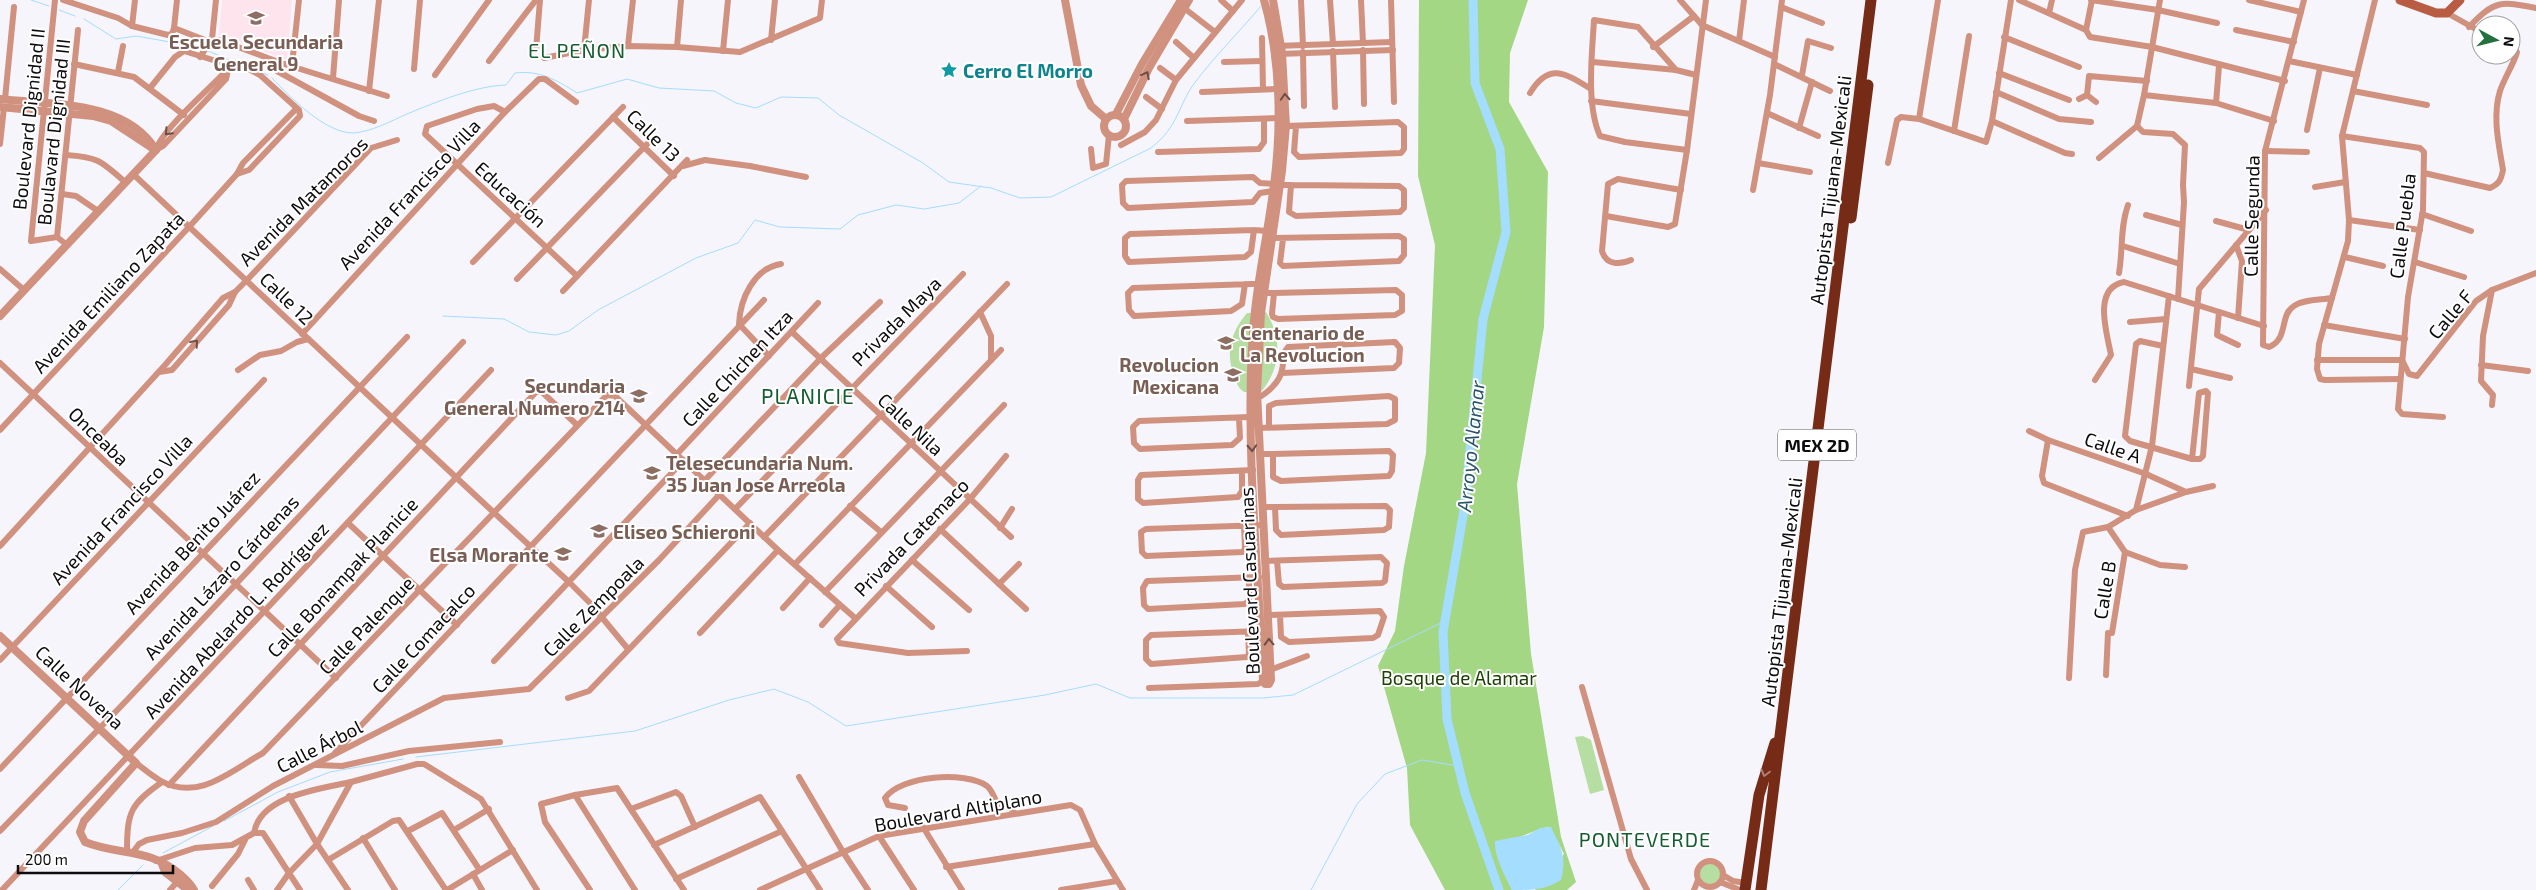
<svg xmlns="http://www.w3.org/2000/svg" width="2536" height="890" font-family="'Exo 2',sans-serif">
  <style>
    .commercial { fill: #fee5ed }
    .green { fill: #b7dea2 }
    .forest { fill: #a3d784 }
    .water { fill: #a4ddfe }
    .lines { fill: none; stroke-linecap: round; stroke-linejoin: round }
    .stream { stroke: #a4ddfe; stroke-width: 1 }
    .river { stroke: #a4ddfe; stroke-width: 9 }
    .minor { stroke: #d1917f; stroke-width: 6 }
    .tertiary { stroke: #d1917f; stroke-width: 8 }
    .secondary { stroke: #b85c43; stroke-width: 9 }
    .motorway { stroke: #762b17; stroke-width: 11 }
    .oneway { stroke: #6e4e46 }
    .oneway2 { stroke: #ad8074 }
    .labels { text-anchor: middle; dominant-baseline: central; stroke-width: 4; stroke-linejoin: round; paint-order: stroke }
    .shield { fill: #fff; stroke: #555556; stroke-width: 1 }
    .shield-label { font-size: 18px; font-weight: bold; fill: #0c0c0e }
    .education-label { font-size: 19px; font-weight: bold; fill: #785e54; stroke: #fff; text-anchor: start }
    .culture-label { font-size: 19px; font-weight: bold; fill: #0d838f; stroke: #fff; text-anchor: start }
    .street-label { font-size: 19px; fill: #0c0c0e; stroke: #fff }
    .park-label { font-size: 19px; fill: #1f4004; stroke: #fff }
    .neighbourhood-label { font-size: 20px; letter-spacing: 1px; fill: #145d31; stroke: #fff }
    .water-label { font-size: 20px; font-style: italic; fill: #29546b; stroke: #fff }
    .quarter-label { font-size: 21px; letter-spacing: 1px; fill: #145d31; stroke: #fff }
  </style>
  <rect width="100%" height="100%" fill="#f6f5fc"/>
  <path class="commercial" d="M222 0H292L287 60 219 35Z"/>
  <g class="green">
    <path d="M1266 312C1283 339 1281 368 1261 392H1244C1238 388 1236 382 1234 376 1225 352 1231 332 1247 313Z"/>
    <path d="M1583 736 1591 740 1604 790 1590 794 1575 737Z"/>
    <circle cx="1711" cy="874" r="11"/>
  </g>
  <path class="forest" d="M1419 0H1528L1510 53 1509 102 1548 172 1544 327 1517 484 1531 654 1561 837 1576 882 1567 890H1535L1564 854 1550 827C1537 828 1526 836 1513 839L1504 872 1512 890H1445L1410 825 1407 768 1378 666 1395 631 1404 566 1426 453 1435 245 1418 176Z"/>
  <path class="water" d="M1551 827C1561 849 1567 855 1561 880 1546 890 1530 890 1512 890 1505 876 1494 857 1495 841L1528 835 1540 828Z"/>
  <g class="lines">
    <g class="stream">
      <path d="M31 0 49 6"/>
      <path d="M59 10 75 16"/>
      <path d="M84 19 116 39 136 36 199 47"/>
      <path d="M208 51 237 63"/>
      <path d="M262 73 268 75"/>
      <path d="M272 78C290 97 325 133 353 133 371 132 391 121 407 114 436 102 475 86 506 85L515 73C539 70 557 80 577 93L627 79 659 88 714 91 736 103 756 108 781 97 818 98 839 115 923 163 949 182 991 188 1020 198 1051 197 1151 148C1180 125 1177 106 1196 81 1216 55 1240 31 1262 5"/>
      <path d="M443 316 504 319 529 332 556 335 569 331 598 310 696 258 738 243 755 220 780 227 840 229 858 215 896 205 924 209 959 203 981 186"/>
      <path d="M416 757 635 731 729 700 774 689 808 702 846 726 1045 695 1096 684 1130 698H1263L1293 695 1445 621"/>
      <path d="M224 821 278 792 330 772 403 759"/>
      <path d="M163 853 213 826"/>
      <path d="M118 890 143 865"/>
      <path d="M1311 890 1357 804 1385 774 1422 760 1458 766"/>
    </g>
    <path class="river" d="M1473 0 1475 83 1500 149 1506 232 1483 319 1464 510 1443 632 1447 719 1465 793 1499 890"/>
    <g class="minor">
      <path d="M55 0 31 241 57 237 67 245"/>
      <path d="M63 0 118 18 132 26 168 35 172 34 174 28 205 40H219L284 64 387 96"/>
      <path d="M1221 0 1233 11"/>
      <path d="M1301 0 1303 46"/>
      <path d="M1330 0 1333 44"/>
      <path d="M1361 0 1363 43"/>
      <path d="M1391 0 1394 102"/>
      <path d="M1680 0 1702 25 1775 57"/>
      <path d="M2019 0 2086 30"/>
      <path d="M2091 0 2158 10 2217 23"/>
      <path d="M2092 0 2086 30 2090 37 2152 47 2285 81"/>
      <path d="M2249 0 2301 12"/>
      <path d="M2304 0 2265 151 2263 345 2269 347C2289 339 2279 315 2294 306 2303 299 2321 300 2332 298"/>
      <path d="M2375 0 2342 136 2349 220 2348 241 2319 344 2317 369 2320 379 2325 380 2400 379"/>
      <path d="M1781 7 1822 23"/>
      <path d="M1184 8 1215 32"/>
      <path d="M2049 13 2052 0"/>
      <path d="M2447 13 2481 32"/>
      <path d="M132 26 135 0"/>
      <path d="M2469 27C2495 0 2500 1 2536 8"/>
      <path d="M174 28 177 0"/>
      <path d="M2236 30 2294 42"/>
      <path d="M2004 37 2079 67"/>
      <path d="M1262 38 1263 89"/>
      <path d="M771 40 775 0"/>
      <path d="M1739 41 1744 0"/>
      <path d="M1176 42 1194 58"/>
      <path d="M628 46 633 0"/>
      <path d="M1276 46 1392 42"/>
      <path d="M677 47 681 0"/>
      <path d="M1653 47 1694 16"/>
      <path d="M536 50 540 0"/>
      <path d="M584 50 589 0"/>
      <path d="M1363 50 1364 104"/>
      <path d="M723 51 728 0"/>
      <path d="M1333 51 1335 107"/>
      <path d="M1303 52 1304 106"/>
      <path d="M1278 54 1393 50"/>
      <path d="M200 57 212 39 216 0"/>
      <path d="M544 58 584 50 628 46 677 47 740 52 820 18 822 0"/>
      <path d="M489 61 536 0"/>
      <path d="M2289 61 2357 75"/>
      <path d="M1224 62 1262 61"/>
      <path d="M1593 62 1676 70 1696 75"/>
      <path d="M74 64 134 77 184 115"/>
      <path d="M284 64 277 71 359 116 374 121"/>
      <path d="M1774 64 1830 91"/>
      <path d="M292 65 299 0"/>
      <path d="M1160 68 1176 80"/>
      <path d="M414 69 420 0"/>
      <path d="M1676 70 1638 27 1594 20C1592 55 1586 105 1600 136L1625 142 1687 150"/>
      <path d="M118 72 123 46"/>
      <path d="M1999 73 2069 100"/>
      <path d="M227 75H222C206 92 161 131 156 150L163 146 226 79 229 65"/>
      <path d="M435 75 489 0"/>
      <path d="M1802 75 1808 41 1831 48"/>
      <path d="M333 78 339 0"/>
      <path d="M150 88 175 57 184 51 229 65 243 66 260 75 299 110 300 116 249 170 237 174"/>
      <path d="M369 91 379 0"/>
      <path d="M2353 91 2427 105"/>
      <path d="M1202 92 1276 89"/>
      <path d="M1996 92 2059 119 2091 122"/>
      <path d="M1530 93C1549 62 1565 73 1591 89"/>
      <path d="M2087 95 2096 102"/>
      <path d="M2144 95 2216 103 2274 121"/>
      <path d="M1146 97 1162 109"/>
      <path d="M5 99 14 7"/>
      <path d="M2079 99 2087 95 2089 76 2147 81"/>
      <path d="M1591 101 1691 114"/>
      <path d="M2216 103 2219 66"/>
      <path d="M505 112 494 106 477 109 427 126 425 134 577 276"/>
      <path d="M1767 113 1818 136"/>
      <path d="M613 117 674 176"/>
      <path d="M1919 119 1938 0"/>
      <path d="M1187 121 1277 118"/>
      <path d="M1992 121 2065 153 2072 154"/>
      <path d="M1286 126 1398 122 1404 127V149L1401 153 1299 157 1294 152 1296 126"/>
      <path d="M2137 126 2143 132 2173 134 2185 145 2183 185 2184 202 2178 299"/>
      <path d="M2137 126 2144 95 2160 0"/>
      <path d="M1799 128 1812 82"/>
      <path d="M2307 130 2320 68"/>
      <path d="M1954 131 1969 36"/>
      <path d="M2342 136 2420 148 2424 152 2423 210 2408 297 2398 409 2402 414 2443 417"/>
      <path d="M0 144 4 107"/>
      <path d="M1121 145 1145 132 1156 120 1176 80 1242 0"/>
      <path d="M1091 149 1093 168 1106 164 1109 135"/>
      <path d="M2265 151 2307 152"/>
      <path d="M1158 152 1259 149 1264 142V119"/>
      <path d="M66 155C98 157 101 161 125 182"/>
      <path d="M2099 158 2137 126"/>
      <path d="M1758 163 1810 172"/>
      <path d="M1888 163 1897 120 1901 117 1919 119 1986 142 1992 121 2011 0"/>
      <path d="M683 166 705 160 750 166 806 177"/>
      <path d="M2424 173 2490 188C2499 184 2501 180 2503 170 2499 145 2492 117 2500 91 2503 81 2516 59 2517 52L2511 46"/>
      <path d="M133 174C278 310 422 447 569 582L590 603 628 649"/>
      <path d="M1280 185H1291L1399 186 1404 190V208L1400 212 1296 216 1289 212 1291 185"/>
      <path d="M2315 187 2345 182"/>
      <path d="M1753 190 1770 95 1782 0"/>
      <path d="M1273 191 1260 193 1253 202 1128 208 1123 203 1122 185 1126 181 1253 177 1260 183 1274 184"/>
      <path d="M62 194 76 196 98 211"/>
      <path d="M2422 214 2471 231"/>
      <path d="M2146 215 2182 225"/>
      <path d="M1606 216 1668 227 1675 224 1687 150 1706 0"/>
      <path d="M2349 220 2420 230"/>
      <path d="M2216 221 2249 230"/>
      <path d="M1254 230 1251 252 1245 257 1129 262 1125 256V238L1130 234 1254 230 1267 231"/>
      <path d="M57 237 78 30"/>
      <path d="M1272 238 1399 236 1404 239V255L1399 261 1283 266 1280 263 1283 239"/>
      <path d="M2236 245 2242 261 2238 318"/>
      <path d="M2123 246 2180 264"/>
      <path d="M2345 257 2383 266"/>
      <path d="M1631 260C1619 265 1606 265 1602 251L1608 184 1618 179 1681 190"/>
      <path d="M473 262 623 107"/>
      <path d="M2415 262 2464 277"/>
      <path d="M0 269 24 290"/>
      <path d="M2119 273C2123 250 2120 227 2128 205"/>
      <path d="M517 279 651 140"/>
      <path d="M1245 284 1242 304 1231 311 1134 316 1129 310 1128 293 1133 288 1252 284H1258"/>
      <path d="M2492 290 2483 336 2481 381 2493 395 2492 405"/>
      <path d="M563 291 687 160"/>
      <path d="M1264 293H1274L1396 290 1402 295V311L1395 315 1278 319 1273 317 1272 314 1274 293"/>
      <path d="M980 312 991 336V360"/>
      <path d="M2219 312 2217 335 2238 345"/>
      <path d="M2130 322 2166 319"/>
      <path d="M2324 325 2405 339"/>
      <path d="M792 332 1011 537"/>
      <path d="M302 334 505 112 539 79H545L576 102"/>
      <path d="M2163 346 2140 341 2136 344 2125 436 2130 441 2192 459H2200L2203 456 2208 393 2206 391 2199 393 2192 459"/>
      <path d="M769 356 739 324C740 299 754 268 781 264"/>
      <path d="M2317 360H2402L2409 374 2417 376 2476 301 2492 290 2536 273"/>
      <path d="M0 363 336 678"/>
      <path d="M2481 365 2528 371"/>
      <path d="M2191 369 2230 378"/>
      <path d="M238 370 260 355 281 351 297 342 308 339"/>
      <path d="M159 372 172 370 229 305 235 292"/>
      <path d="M2095 380 2111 355C2107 333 2092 288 2124 282L2264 326"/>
      <path d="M2189 386 2199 289 2266 210"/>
      <path d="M1255 399C1266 395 1280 382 1282 370 1284 362 1282 353 1288 347L1395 342 1400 348 1399 363 1394 368 1282 373"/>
      <path d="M1239 418 1240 438 1232 445 1140 449 1134 443 1133 427 1139 421 1250 417"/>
      <path d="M1258 428 1387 424 1395 420V399L1389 396 1276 403 1269 406V428"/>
      <path d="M0 430 189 227 237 174 243 163 296 109"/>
      <path d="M2029 431 2048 440 2146 474 2186 492"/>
      <path d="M2048 440 2042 476 2044 483 2128 516"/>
      <path d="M678 453 818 303"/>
      <path d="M1260 454H1273L1389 451 1393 455 1392 471 1389 476 1281 481 1273 477V454"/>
      <path d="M1242 471V491L1238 497 1143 503 1138 499V480L1141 475 1253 470"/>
      <path d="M705 480 820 359 880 302"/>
      <path d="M850 506 881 532"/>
      <path d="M1263 507H1275L1386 506 1390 510 1389 527 1384 530 1281 535 1276 530 1275 507"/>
      <path d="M735 509 963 274"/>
      <path d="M2136 510 2152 446 2169 296"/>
      <path d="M348 523 457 625"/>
      <path d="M1244 526 1245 548 1243 552 1146 556 1142 552 1141 532 1146 529 1264 525"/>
      <path d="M2108 527 2125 552 2160 565 2185 567"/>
      <path d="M1000 528 1012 509"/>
      <path d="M940 529 1026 609"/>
      <path d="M764 537 1007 284"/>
      <path d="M0 546 165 365 223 298 235 292 247 280 371 148 397 140"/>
      <path d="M912 560 969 610"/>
      <path d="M1266 561 1381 557 1387 563 1385 581 1382 583 1283 587 1279 584 1277 561"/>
      <path d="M795 564 1001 350"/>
      <path d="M1249 578V600L1245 604 1148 609 1144 605 1143 588 1147 581 1259 577"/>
      <path d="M999 584 1019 564"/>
      <path d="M886 586 932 627"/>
      <path d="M825 592 1004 405"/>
      <path d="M783 608 810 578"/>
      <path d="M1268 615 1380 611 1384 617 1378 635 1373 638 1289 642 1281 637 1280 615"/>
      <path d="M822 625 839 606"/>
      <path d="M1248 632 1249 654 1247 657 1151 664 1146 659V640L1151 635 1261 631"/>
      <path d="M700 633 778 550"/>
      <path d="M2112 633 2125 552"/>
      <path d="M967 651 908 653 839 643 837 639 970 499 1006 456"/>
      <path d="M0 660 264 380"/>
      <path d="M494 661 684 460"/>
      <path d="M1270 670 1307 656"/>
      <path d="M2106 675 2108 633"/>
      <path d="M2069 678 2075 570 2083 532 2108 527 2136 510 2186 492 2213 486"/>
      <path d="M1582 687 1631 859 1647 890"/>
      <path d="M1149 688 1258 684 1263 681"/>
      <path d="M568 698 589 691 750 523"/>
      <path d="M335 753 764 300"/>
      <path d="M136 763C144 769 152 776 161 781 199 802 232 770 263 753L607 395 615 396 778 550 855 618"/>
      <path d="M316 765 342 766 409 751 500 742"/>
      <path d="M0 769 407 337"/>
      <path d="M799 777 843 852 868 890"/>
      <path d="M169 785 536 392H542L577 425"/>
      <path d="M575 795 635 890"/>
      <path d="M289 796 317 844 348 890"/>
      <path d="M905 808 888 805 885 798C902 775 965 771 987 786 992 790 994 797 997 803L1007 805 1015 813"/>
      <path d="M631 809 676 792 681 796 695 827"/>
      <path d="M923 827 962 890"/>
      <path d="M454 830 489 809"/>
      <path d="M0 831 126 701 463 342"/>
      <path d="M408 831 442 813 479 869"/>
      <path d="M254 833C260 795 321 789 351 782"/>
      <path d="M879 836 914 890"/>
      <path d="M363 838 395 890"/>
      <path d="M654 845 760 797 820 890"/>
      <path d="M127 851C127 811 131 804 162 782"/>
      <path d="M133 852 139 844 147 840 182 833 216 822 273 786 444 698 529 689 659 560 720 494"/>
      <path d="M328 860 393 821 399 820 446 890"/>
      <circle cx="1710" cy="874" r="13"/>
      <path d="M156 861 195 848 232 845 254 833H263L300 890"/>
      <path d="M946 867 1095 844"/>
      <path d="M473 874 482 890"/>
      <path d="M1723 875 1733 881 1746 883"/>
      <path d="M676 879 782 831"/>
      <path d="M248 880 254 890"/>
      <path d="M1720 882 1740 890"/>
      <path d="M212 886 238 854 245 840"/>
      <path d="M2 890 491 370"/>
      <path d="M170 890 177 882"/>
      <path d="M277 890 289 873 317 844 351 782 417 764H424L481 799 537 890"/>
      <path d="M447 890 513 850"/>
      <path d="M590 890 545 822 541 804 575 795 617 788 684 890"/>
      <path d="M760 890 879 836 1071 805 1080 810 1095 844 1123 890"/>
      <path d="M1061 890 1117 881"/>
      <path d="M1694 890 1698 880"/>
    </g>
    <g class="tertiary">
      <path d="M1065 0 1081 85 1091 106 1106 119"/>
      <path d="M1264 0C1281 60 1282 130 1273 192 1266 244 1254 296 1252 349 1246 459 1259 571 1263 681L1265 684H1269L1271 680 1257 392 1261 313 1282 171 1286 126 1282 53 1273 0"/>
      <path d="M0 99C52 105 125 100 156 150"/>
      <path d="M0 107 93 116 111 121 155 150"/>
      <path d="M1116 114 1142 64 1181 0"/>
      <circle cx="1115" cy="126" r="11"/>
      <path d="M1124 119 1149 68 1189 0"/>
      <path d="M0 316 156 150"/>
      <path d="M0 636 136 763 84 821 80 832 85 842C120 856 148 847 181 875 186 880 191 884 194 890"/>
      <path d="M162 864 165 872 188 890"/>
    </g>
    <path class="secondary" d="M2400 0 2436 13H2447L2460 0"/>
    <g class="motorway">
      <path d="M1851 218 1868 85"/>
      <path d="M1745 890 1759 795 1775 743"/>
      <path d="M1761 890 1871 0"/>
    </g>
  </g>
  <defs><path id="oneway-chevron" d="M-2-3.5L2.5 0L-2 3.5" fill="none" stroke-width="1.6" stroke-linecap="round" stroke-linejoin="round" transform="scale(1.25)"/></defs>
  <g class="oneway">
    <use href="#oneway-chevron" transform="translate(1146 75) rotate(-62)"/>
    <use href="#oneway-chevron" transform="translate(1285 97) rotate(-93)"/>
    <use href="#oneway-chevron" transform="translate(168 132) rotate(133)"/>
    <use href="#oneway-chevron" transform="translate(195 343) rotate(-49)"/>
    <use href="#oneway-chevron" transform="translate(1252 448) rotate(87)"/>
    <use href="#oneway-chevron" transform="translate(1269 642) rotate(-92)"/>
  </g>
  <use class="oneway2" href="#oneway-chevron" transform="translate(1765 773) rotate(105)"/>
  <defs>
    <g id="school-bare" transform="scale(1.35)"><path d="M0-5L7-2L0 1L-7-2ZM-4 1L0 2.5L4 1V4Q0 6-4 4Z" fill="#8d6e63" stroke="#fff" stroke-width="2.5" paint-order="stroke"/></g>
    <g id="sight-bare" transform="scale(1.35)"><path d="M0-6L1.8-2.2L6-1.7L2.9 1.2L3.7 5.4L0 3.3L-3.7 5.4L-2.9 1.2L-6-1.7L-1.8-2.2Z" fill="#0f9aa8" stroke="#fff" stroke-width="2.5" paint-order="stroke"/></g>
  </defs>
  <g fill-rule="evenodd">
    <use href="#school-bare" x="256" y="18"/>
    <use href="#sight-bare" x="949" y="70"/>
    <use href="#school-bare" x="1226" y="343"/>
    <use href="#school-bare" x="1233" y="375"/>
    <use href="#school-bare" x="639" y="396"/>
    <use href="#school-bare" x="652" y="473"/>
    <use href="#school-bare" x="599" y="531"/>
    <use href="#school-bare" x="563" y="554"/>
  </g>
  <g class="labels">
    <rect class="shield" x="1778" y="429.5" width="78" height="31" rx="4"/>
    <g class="shield-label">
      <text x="1817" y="445">MEX 2D</text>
    </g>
    <g class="education-label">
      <text x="256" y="41" text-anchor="middle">Escuela Secundaria<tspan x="256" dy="22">General 9</tspan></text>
      <text x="1240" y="332">Centenario de<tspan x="1240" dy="22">La Revolucion</tspan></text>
      <text x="1219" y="364" text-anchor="end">Revolucion<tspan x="1219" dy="22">Mexicana</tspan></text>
      <text x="625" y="385" text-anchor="end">Secundaria<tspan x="625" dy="22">General Numero 214</tspan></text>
      <text x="666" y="462">Telesecundaria Num.<tspan x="666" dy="22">35 Juan Jose Arreola</tspan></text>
      <text x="613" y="531">Eliseo Schieroni</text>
      <text x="549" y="554" text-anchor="end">Elsa Morante</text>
    </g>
    <g class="culture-label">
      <text x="963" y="70">Cerro El Morro</text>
    </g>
    <g class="street-label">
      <text transform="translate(28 119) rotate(-84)">Boulevard Dignidad II</text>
      <text transform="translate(53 132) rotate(-84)">Boulavard Dignidad III</text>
      <text transform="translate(654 135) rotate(44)">Calle 13</text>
      <text transform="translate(1830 190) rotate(-83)">Autopista Tijuana-Mexicali</text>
      <text transform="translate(409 194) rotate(-47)">Avenida Francisco Villa</text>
      <text transform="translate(511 194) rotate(42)">Educación</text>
      <text transform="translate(303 201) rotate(-45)">Avenida Matamoros</text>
      <text transform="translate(2251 216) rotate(-89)">Calle Segunda</text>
      <text transform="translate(2402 226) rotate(-83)">Calle Puebla</text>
      <text transform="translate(108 292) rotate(-47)">Avenida Emiliano Zapata</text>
      <text transform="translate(287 298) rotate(44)">Calle 12</text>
      <text transform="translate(2450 314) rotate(-50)">Calle F</text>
      <text transform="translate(896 321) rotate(-45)">Privada Maya</text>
      <text transform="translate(737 368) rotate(-47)">Calle Chichen Itza</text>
      <text transform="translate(911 424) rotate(43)">Calle Nila</text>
      <text transform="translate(99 436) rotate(44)">Onceaba</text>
      <text transform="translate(2113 447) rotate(19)">Calle A</text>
      <text transform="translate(121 509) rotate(-47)">Avenida Francisco Villa</text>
      <text transform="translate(911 537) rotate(-46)">Privada Catemaco</text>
      <text transform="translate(192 542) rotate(-47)">Avenida Benito Juárez</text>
      <text transform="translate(221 577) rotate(-47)">Avenida Lázaro Cárdenas</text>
      <text transform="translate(342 577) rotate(-47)">Calle Bonampak Planicie</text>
      <text transform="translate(1249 581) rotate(-92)">Boulevard Casuarinas</text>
      <text transform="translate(2104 590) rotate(-81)">Calle B</text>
      <text transform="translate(1781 592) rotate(-83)">Autopista Tijuana-Mexicali</text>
      <text transform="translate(593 606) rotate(-45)">Calle Zempoala</text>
      <text transform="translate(236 620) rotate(-47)">Avenida Abelardo L. Rodríguez</text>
      <text transform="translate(366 625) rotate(-46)">Calle Palenque</text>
      <text transform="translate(423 638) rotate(-47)">Calle Comacalco</text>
      <text transform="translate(80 687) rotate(43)">Calle Novena</text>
      <text transform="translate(319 746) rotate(-27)">Calle Árbol</text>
      <text transform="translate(958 810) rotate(-10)">Boulevard Altiplano</text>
    </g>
    <g class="park-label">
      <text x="1459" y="677">Bosque de Alamar</text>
    </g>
    <g class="neighbourhood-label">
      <text x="577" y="50">EL PEÑON</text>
      <text x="1645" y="839">PONTEVERDE</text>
    </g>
    <g class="water-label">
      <text transform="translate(1470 446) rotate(-84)">Arroyo Alamar</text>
    </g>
    <g class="quarter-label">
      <text x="808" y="395">PLANICIE</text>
    </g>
  </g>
  <g transform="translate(2496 40) rotate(97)"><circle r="24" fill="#ffffff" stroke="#9e9e9f"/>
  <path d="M0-4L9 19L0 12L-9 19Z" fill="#247140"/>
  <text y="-8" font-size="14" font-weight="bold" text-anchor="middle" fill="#0c0c0e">N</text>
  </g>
  <path d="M18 865v8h155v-8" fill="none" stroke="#0c0c0e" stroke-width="2.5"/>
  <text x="25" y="865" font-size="15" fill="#0c0c0e" stroke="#ffffff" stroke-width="4" paint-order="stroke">200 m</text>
</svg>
